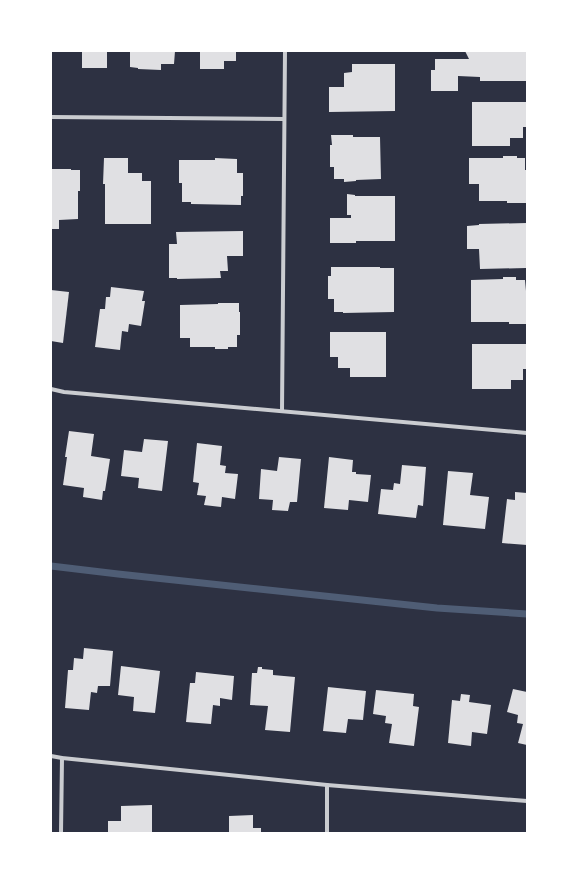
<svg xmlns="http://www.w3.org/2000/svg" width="578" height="884" font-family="'Fira Sans',sans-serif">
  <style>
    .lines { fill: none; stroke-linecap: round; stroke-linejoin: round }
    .stream { stroke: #4f5d75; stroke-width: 7 }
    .building { fill: #e0e0e3 }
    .minor { stroke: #caccd0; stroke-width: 4 }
  </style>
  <rect width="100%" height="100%" fill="#2d3142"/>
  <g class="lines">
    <path class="stream" d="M51 566 118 574 437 608 527 614"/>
  </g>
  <g class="building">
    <rect x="82" y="51" width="25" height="17"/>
    <path d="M130 51H175L174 64H161V70L138 69V68L130 67Z"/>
    <path d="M200 51H236V61H224V69H200Z"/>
    <path d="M465 51H527V81H480V77L458 76V91H431V70H435V59H469Z"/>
    <path d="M352 64H395V111L329 112V87H344V73L352 72Z"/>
    <path d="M472 102H527V127H523V138H510V146H472Z"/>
    <path d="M331 135H353V137H380L381 179 356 180V181L344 182V179H334V167H330V145H332Z"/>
    <path d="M503 156H517V158H525V170H527V203H507V201H479V184H469V158H503Z"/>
    <path d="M104 158H128V173H142V181H151V224H105V184H103Z"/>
    <path d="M215 158 237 159V173H243V196H241V205L191 204V202H182V183H179V160H215Z"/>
    <path d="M51 169H71V170H80V191H78V219L59 220V229H51Z"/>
    <path d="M347 194 355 195V196H395V241H356V243H330V218H351V215H347Z"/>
    <path d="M527 223V255H526V268L480 269 479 249H467V226L479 225V224Z"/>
    <path d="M243 231V256H227L228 271H220L221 278 177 279V278H169V244H177L176 232Z"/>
    <path d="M331 267H380V268H394V312L343 313V312H334V299H328V276H331Z"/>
    <path d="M503 277H516V280H525L526 291H527V324H509V322H471V280L503 279Z"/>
    <path d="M111 287 144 291 142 301H145L141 326 129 324 128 332 122 331 120 350 95 347 100 309H105L106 297H110Z"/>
    <path d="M51 290 69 292 63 343 51 341Z"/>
    <path d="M218 303H239V312H240V335H237V347H228V349H215V347H190V338H180V305L218 304Z"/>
    <path d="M330 332H386V377H350V368H338V357H330Z"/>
    <path d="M472 344H527V369H523V380H511V389H472Z"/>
    <path d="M69 431 94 434 91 456 110 459 105 491H103L102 500 83 497 84 488 63 485 67 457H65Z"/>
    <path d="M144 439 168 441 162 491 138 488 139 478 121 476 124 450 142 452Z"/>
    <path d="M197 443 222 446 220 465 226 466 225 473 238 474 235 499 222 497 221 507 204 505 206 496 197 495 199 483 193 482Z"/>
    <path d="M279 457 301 459 297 502H290L288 511 272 510 273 500 259 499 261 469 277 471Z"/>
    <path d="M329 457 353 460 352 472H356V474L371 475 368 502 349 500 348 510 324 508Z"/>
    <path d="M402 465 426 467 423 506 418 505 416 518 378 514 381 489 393 490 394 483 400 484Z"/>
    <path d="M448 471 473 473 470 495 489 497 485 529 443 525Z"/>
    <path d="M515 492 527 493V545L502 543 507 499 515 500Z"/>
    <path d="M84 648 113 651 110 686H98L97 693 91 692 89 710 65 708 68 670H73L74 658 83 659Z"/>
    <path d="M121 666 160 671 155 713 133 711 134 697 118 695Z"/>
    <path d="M258 667H262V669L273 670V675L295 677 290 732 265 730 268 706 250 705 252 673H257Z"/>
    <path d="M196 672 234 676 232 700 220 698V706L213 705 211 724 186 722 190 683H195Z"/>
    <path d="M328 687 366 691 363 720 348 719 346 733 323 731Z"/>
    <path d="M513 689 527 692V745L518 743 523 724 517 723 518 715 507 712Z"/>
    <path d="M376 690 414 694 413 706 419 707 414 746 389 743 392 724 385 723 386 716 373 714Z"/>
    <path d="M461 694 470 695 469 702 491 705 487 734 472 732 471 746 448 743 452 700 460 701Z"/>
    <path d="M152 805V833H108V821H121V806Z"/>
    <path d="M253 815V828H261V833H229V816Z"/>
  </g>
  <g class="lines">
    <g class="minor">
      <path d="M51 117 284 119"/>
      <path d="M51 389 64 392 527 433"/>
      <path d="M282 411 285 51"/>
      <path d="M51 756 62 758 327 785 527 801"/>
      <path d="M61 833 62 758"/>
      <path d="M327 833V785"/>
    </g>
  </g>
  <rect width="578" height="884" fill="none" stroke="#ffffff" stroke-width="104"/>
</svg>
